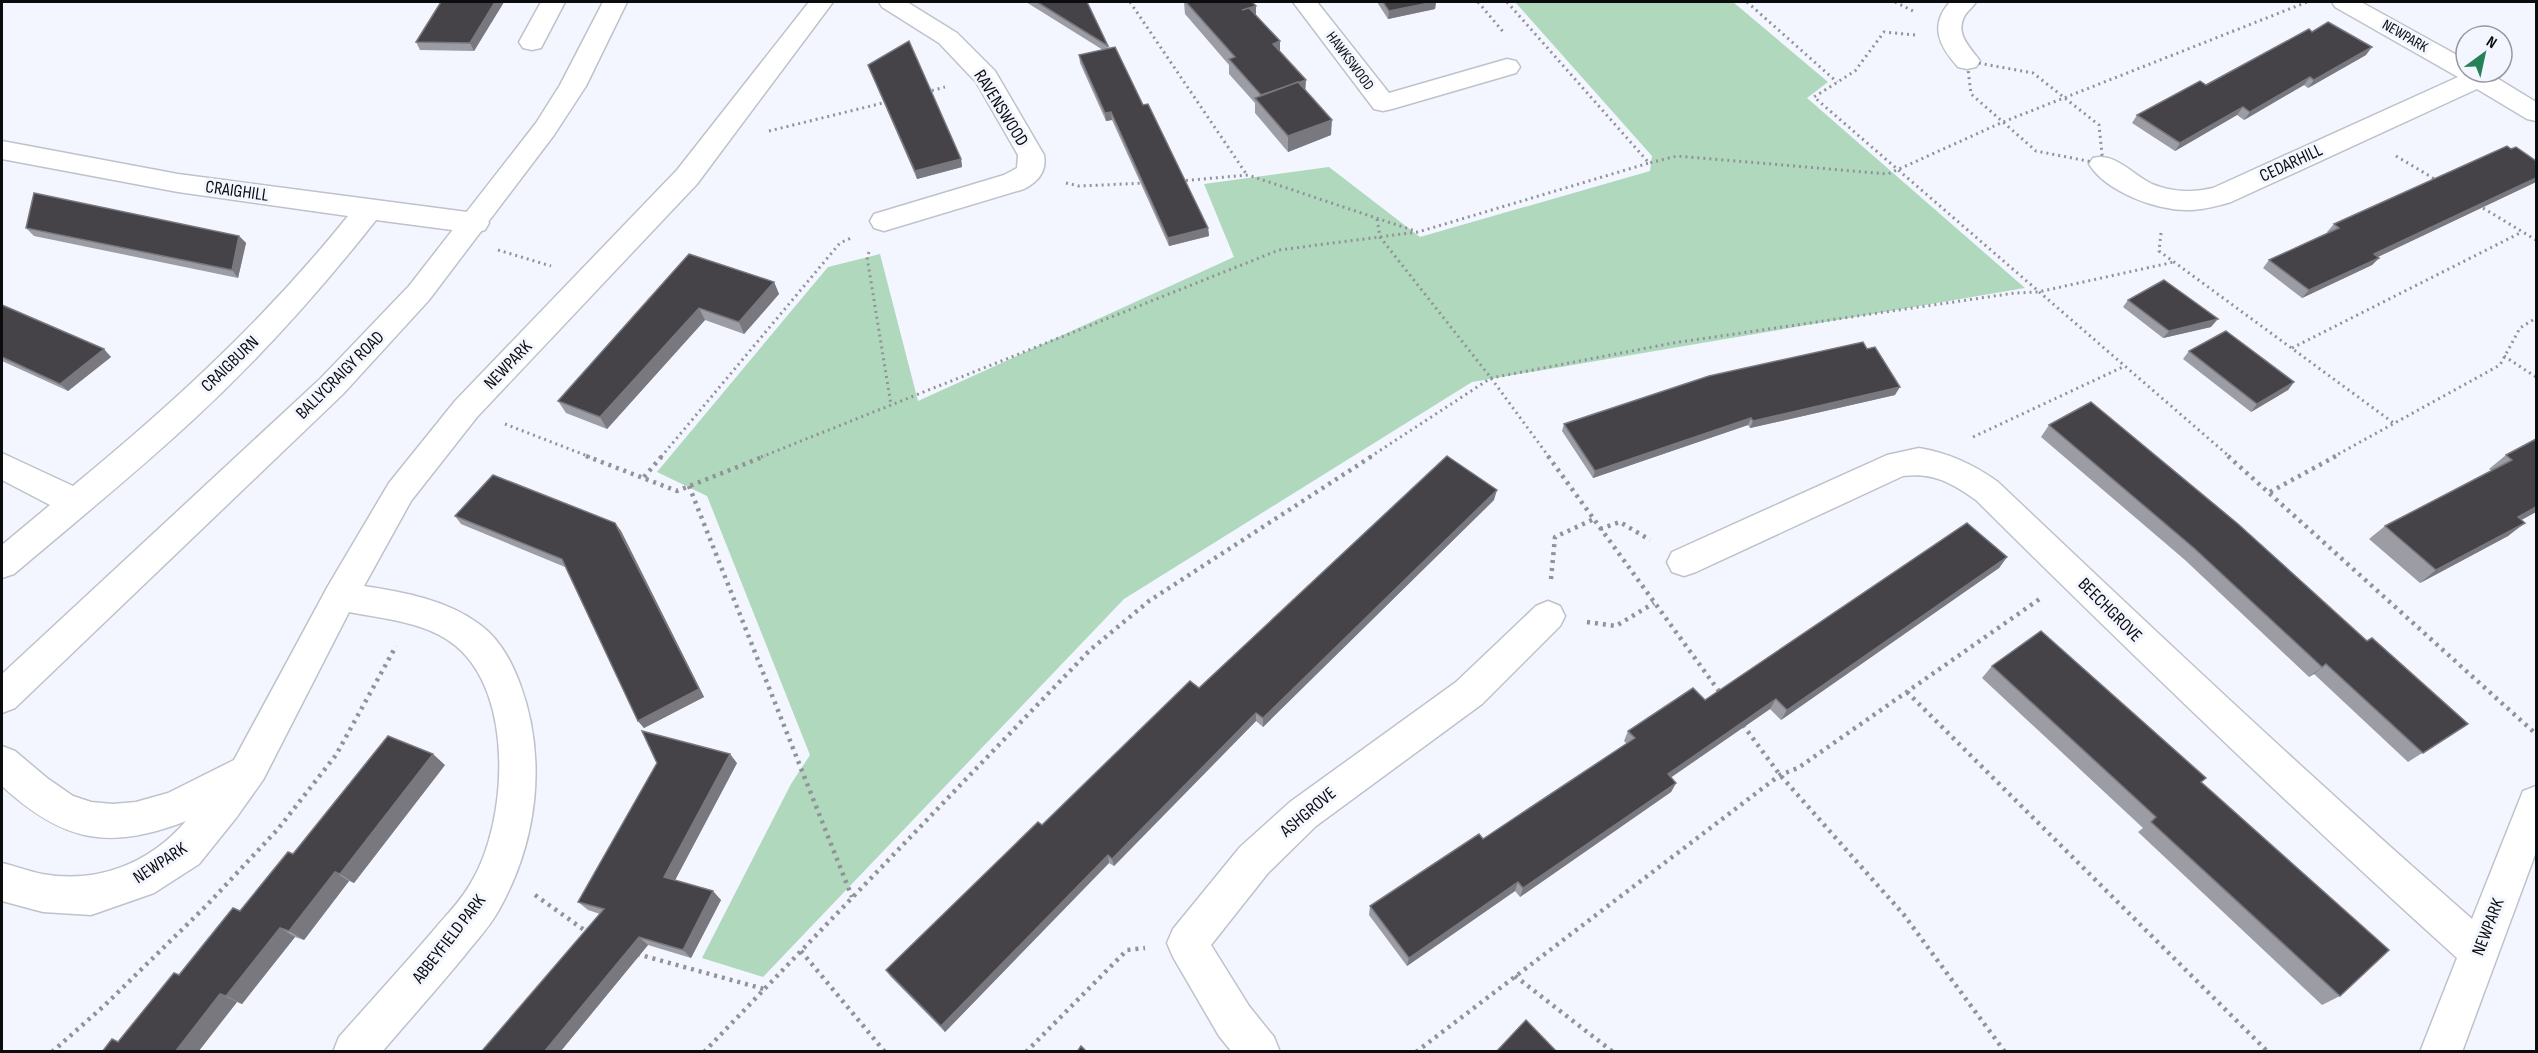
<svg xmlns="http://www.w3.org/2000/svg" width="2538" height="1053" font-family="'Sofia Sans Condensed',sans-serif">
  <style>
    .green { fill: #afd8bd }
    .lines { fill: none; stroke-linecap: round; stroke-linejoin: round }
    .street-casing { stroke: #bec2ca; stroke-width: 3 }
    .secondary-casing { stroke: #bec2ca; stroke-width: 3 }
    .path-far1 { stroke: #919399; stroke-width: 3; stroke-dasharray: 2 4; stroke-linecap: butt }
    .path { stroke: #919399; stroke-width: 4.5; stroke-dasharray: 3 5; stroke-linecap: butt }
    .street { fill: #fff; fill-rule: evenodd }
    .secondary { fill: #fff; fill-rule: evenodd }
    .wall { fill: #9c9ca4 }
    .shaded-wall { fill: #79787f }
    .building { fill: #454248; stroke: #79787f; stroke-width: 1.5 }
    .labels { text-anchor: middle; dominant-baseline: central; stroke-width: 6; stroke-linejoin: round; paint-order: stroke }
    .far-street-label { font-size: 15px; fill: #0b0c0e; stroke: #f3f6ff }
    .street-label { font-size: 18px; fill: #0b0c0e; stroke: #f3f6ff }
  </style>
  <rect width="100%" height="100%" fill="#f3f6ff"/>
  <path class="green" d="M1515 2H1733L1828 82 1807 98 2025 288 1472 382 1124 599 763 977 702 958 791 784 810 755 707 496 657 472 828 267 880 254 918 401 1234 257 1204 184 1329 167 1420 237 1650 171 1652 156Z"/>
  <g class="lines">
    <g class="street-casing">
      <g id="street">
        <path d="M541 2H565L541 48 532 50 523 48 519 42Z"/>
        <path d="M809 2H833L697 184 477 417 411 501 364 586C403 592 447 600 479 624 499 638 512 662 520 684 547 757 538 839 500 908 491 925 477 940 465 955 438 988 410 1019 382 1052H333L339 1037C370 1002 402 967 433 931 446 915 462 900 472 881 507 822 515 695 456 646 427 622 385 619 349 612L263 780 236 818 199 864 154 893 91 915 43 912 2 901V863C15 866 28 871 42 874 97 884 149 864 186 821 109 851 63 842 2 786V746L15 751 47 778 73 796 91 802 113 804 136 802 168 793 234 760 328 586 389 483 455 401 677 170Z"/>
        <path d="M879 2H907L957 33 995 71 1044 155C1047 171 1038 182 1024 189L884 231 874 228 870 221 874 214 1004 175 1017 168 1018 155 976 82 939 43 882 7Z"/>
        <path d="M1293 2H1317L1389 93 1507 59 1516 61 1520 67 1516 73 1392 109 1383 111 1374 109Z"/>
        <path d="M1950 2H1976C1973 7 1966 12 1964 17 1955 35 1971 48 1980 61L1976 67 1967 69 1958 67C1939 46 1929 25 1950 2Z"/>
        <path d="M2332 2H2361L2466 60V72H2487L2536 102V121L2527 119 2477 89 2231 202C2217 206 2203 210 2189 210 2158 211 2106 192 2089 164L2093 158C2115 152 2133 175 2152 184 2171 192 2193 193 2213 188L2458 77 2335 7Z"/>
        <path d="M2 141 178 174 475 213 485 216 489 223 485 230 475 233 376 220C320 291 260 358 194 419 136 473 74 523 14 574L2 578V545L50 505 2 480V453L73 486C173 404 267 317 348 216L178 192 2 159Z"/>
        <path d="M1919 448C1949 453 1973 464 1998 482 2154 630 2310 777 2472 919L2523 791 2536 786V852L2462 1052H2420L2457 958C2292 809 2133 656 1976 500 1952 483 1933 472 1903 476L1696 572 1684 576 1672 572 1667 562 1672 552 1887 455Z"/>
        <path d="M1548 601 1560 606 1565 616 1560 626 1482 704 1316 826 1268 873 1211 945 1249 1006 1274 1037 1280 1052H1232L1219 1036 1173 957 1167 943 1173 929 1240 847 1290 802 1456 682 1536 606Z"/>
      </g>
    </g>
    <g class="secondary-casing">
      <path id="secondary" d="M603 2H627L586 86 554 135 429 300 343 394 15 708 2 713V674L321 378 409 286 536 123 560 85Z"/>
    </g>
    <g class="path-far1">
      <path d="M1130 2 1247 175"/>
      <path d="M1478 2 1505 34"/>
      <path d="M1507 2 1649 163 1677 156 1888 174 2003 122 2307 2"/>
      <path d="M1747 2 1837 82"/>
      <path d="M1895 2 1915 12"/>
      <path d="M1915 35 1884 32 1855 71 1814 97 2230 457"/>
      <path d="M1967 61 2033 73 2099 125 2103 164 2036 151 1971 94Z"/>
      <path d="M926 92 945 87"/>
      <path d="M769 131 887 102"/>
      <path d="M2396 156 2438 181"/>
      <path d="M1180 181 1248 175 1415 231"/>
      <path d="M1066 183 1079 186 1146 183"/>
      <path d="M2478 205 2536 240"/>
      <path d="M1377 219 1380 237 1491 378 1549 457"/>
      <path d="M2161 233 2159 251 2395 424"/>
      <path d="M498 250 551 266"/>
      <path d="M869 252 867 257 891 405"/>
      <path d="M2292 348 2522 232"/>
      <path d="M2504 356 2536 377"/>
      <path d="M505 424 590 457"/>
      <path d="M1973 437 2125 366"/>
      <path d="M661 457 840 243 851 238"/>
      <path d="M761 457 1279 250 1418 232 1649 163"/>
      <path d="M1370 457 1491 378 1673 343 2015 293 2038 292 2174 262"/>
      <path d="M2333 457 2500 365 2520 328 2536 318"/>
    </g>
    <g class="path">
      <path d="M586 456 677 491 765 456"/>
      <path d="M1548 456 1721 694"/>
      <path d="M2228 456 2536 734"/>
      <path d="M644 477 662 456"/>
      <path d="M689 486 852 897"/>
      <path d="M2270 492 2336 456"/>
      <path d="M1600 529 1620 522 1650 540"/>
      <path d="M1551 579 1555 537 1594 519"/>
      <path d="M1587 622 1616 626 1654 603"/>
      <path d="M1907 692 2268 1052"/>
      <path d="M1743 725 1780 775 1904 915 2005 1052"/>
      <path d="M535 895 587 932"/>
      <path d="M801 951 885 1052"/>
      <path d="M637 954 764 989"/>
      <path d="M1515 976 1613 1052"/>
      <path d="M52 1052 105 1005 208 904 278 829 336 755 396 646"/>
      <path d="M704 1052 1090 650 1149 601 1372 456"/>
      <path d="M1026 1052 1127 950 1145 948"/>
      <path d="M1416 1052 1780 775 1798 768 2041 598"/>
    </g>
    <use href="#street" class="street"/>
    <use href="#secondary" class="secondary"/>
  </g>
  <g class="wall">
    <path d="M439 2H504L474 51 420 50 416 42 440 4Z"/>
    <path d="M1026 2H1087L1108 46V49L1143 105 1208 228 1209 236 1169 246 1112 120 1106 121 1080 63 1079 55 1103 50Z"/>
    <path d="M1184 2H1252L1256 6V15L1306 91 1331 135 1288 152 1255 113V103L1229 74V65L1185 14Z"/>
    <path d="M1377 2H1436L1435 9 1388 19Z"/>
    <path d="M2312 32 2366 55 2308 88 2304 85 2244 120 2237 115 2175 151 2132 123 2137 115 2206 85Z"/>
    <path d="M868 65 961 159 962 167 917 179 871 73Z"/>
    <path d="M2536 182 2378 257 2379 258 2372 265 2302 298 2263 268 2269 260 2328 233 2327 232 2334 224Z"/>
    <path d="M26 228 239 236 246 243 238 278 34 236Z"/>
    <path d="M689 254 774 282 779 294 744 334 705 320 607 429 566 413 558 401Z"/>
    <path d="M2128 300 2211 327 2163 338 2123 307Z"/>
    <path d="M2 305 111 357 68 391 2 361Z"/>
    <path d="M1867 349 1895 395 1750 428 1748 425 1593 478 1562 431 1564 424Z"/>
    <path d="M2189 351 2294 382 2288 390 2251 412 2183 359Z"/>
    <path d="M2049 425 2367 641 2468 724 2408 762 2314 674 2309 677 2185 560 2041 437Z"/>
    <path d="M2536 439V512L2521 520 2508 536 2420 583 2369 539 2385 526 2492 471 2489 469 2506 455Z"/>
    <path d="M1494 500 1263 727 1256 721 1114 866 1109 863 945 1032 890 976 886 970 1199 688Z"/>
    <path d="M455 516 615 523 621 531 704 697 644 728 638 721 565 567 461 524Z"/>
    <path d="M2007 557 1999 568 1781 720 1770 709 1671 777 1676 783 1671 792 1520 897 1515 891 1407 966 1369 915 1370 906 1483 839 1627 744 1624 741 1628 731 1705 700Z"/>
    <path d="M1992 666 2201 782 2340 996 2322 1005 2138 832 2143 828 1982 678Z"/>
    <path d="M737 763 675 880 721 900 691 958 648 945 560 1052H481L600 914 588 910 578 902Z"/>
    <path d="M445 765 354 883 349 881 304 940 295 937 242 1004 237 1002 198 1052H102L118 1042 179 975 240 911Z"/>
  </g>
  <g class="shaded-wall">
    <path d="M495 2H504L474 51 470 43Z"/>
    <path d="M1436 2 1435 9 1388 19 1389 11Z"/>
    <path d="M1256 6V21L1242 10Z"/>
    <path d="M1280 41V56L1273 44Z"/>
    <path d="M2372 47 2366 55 2308 88 2314 80Z"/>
    <path d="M2310 77 2304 85 2244 120 2250 112Z"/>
    <path d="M1306 80 1305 95 1261 96Z"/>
    <path d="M2243 107 2237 115 2175 151 2180 143Z"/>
    <path d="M1111 112 1112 120 1106 121 1105 113Z"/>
    <path d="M1332 120 1331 135 1288 152V136Z"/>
    <path d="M961 159 962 167 917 179 915 171Z"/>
    <path d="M2536 178V182L2367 262 2374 254Z"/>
    <path d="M1208 228 1209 236 1169 246 1168 238Z"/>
    <path d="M239 236 246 243 238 278 232 270Z"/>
    <path d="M2379 258 2372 265 2302 298 2309 290Z"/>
    <path d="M774 282 779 294 744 334 739 322Z"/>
    <path d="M699 308 705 320 607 429 600 417Z"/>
    <path d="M2218 319 2211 327 2163 338 2169 331Z"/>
    <path d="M104 349 111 357 68 391 60 384Z"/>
    <path d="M2294 382 2288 390 2251 412 2257 404Z"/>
    <path d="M1900 387 1895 395 1750 428 1753 421Z"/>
    <path d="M1751 418 1748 425 1593 478 1595 471Z"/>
    <path d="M1497 490 1494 500 1263 727V718Z"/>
    <path d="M2536 507V512L2501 531 2518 517Z"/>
    <path d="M615 523 621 531 704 697 644 728 638 721Z"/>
    <path d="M2525 523 2508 536 2420 583 2436 570Z"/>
    <path d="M2007 557 1999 568 1781 720 1787 710Z"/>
    <path d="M2326 664 2314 674 2309 677 2322 667Z"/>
    <path d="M1776 699 1770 709 1663 783 1668 774Z"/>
    <path d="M1256 713V721L1114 866 1112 859Z"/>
    <path d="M433 754 445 765 354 883 340 874Z"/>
    <path d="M730 754 737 763 672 886 664 877Z"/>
    <path d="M1676 783 1671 792 1520 897 1523 888Z"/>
    <path d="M1108 855 1109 863 945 1032 941 1026Z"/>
    <path d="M335 872 349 881 304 940 289 931Z"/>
    <path d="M1518 882 1515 891 1407 966 1409 958Z"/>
    <path d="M713 891 721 900 691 958 683 950Z"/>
    <path d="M280 928 295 937 242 1004 226 996Z"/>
    <path d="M639 937 648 945 560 1052H544Z"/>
    <path d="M220 994 237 1002 198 1052H175Z"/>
  </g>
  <g class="building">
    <path d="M439 2H495L470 43 416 42 441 2Z"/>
    <path d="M1037 2H1087L1108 46Z"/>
    <path d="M1186 2H1252L1256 6 1242 10 1249 8 1280 41 1273 44 1306 80 1261 95 1229 59 1235 57Z"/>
    <path d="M1383 2H1434L1389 11Z"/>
    <path d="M2328 22 2372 47 2314 80 2310 77 2250 112 2243 107 2180 143 2137 115 2200 81 2206 85 2309 29 2312 32Z"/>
    <path d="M909 41 961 159 915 171 868 65Z"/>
    <path d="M1115 47 1143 105 1148 104 1208 228 1168 238 1111 112 1105 113 1079 55Z"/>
    <path d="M1298 82 1332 120 1288 136 1255 98Z"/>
    <path d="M2507 146 2511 149 2516 147 2536 161V178L2374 254 2379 258 2309 290 2269 260 2339 228 2334 224Z"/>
    <path d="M34 193 239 236 232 270 26 228Z"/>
    <path d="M689 254 774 282 739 322 699 308 600 417 558 401Z"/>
    <path d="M2164 280 2218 319 2169 331 2128 300Z"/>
    <path d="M2 305 104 349 60 384 2 357Z"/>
    <path d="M2226 331 2294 382 2257 404 2189 351Z"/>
    <path d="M1863 342 1867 349 1875 347 1900 387 1753 421 1751 418 1595 471 1564 424 1709 376Z"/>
    <path d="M2091 402 2238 524 2367 641 2372 638 2468 724 2423 753 2326 664 2322 667 2195 549 2049 425Z"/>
    <path d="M2536 439V507L2518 517 2525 523 2436 570 2385 526 2512 460 2506 455Z"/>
    <path d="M1447 456 1497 490 1263 718 1256 713 1112 859 1108 855 941 1026 886 970 1038 822 1042 825 1190 681 1199 688Z"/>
    <path d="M493 475 615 523 699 689 638 721 562 559 455 516Z"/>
    <path d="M1967 523 2007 557 1787 710 1776 699 1668 774 1676 783 1523 888 1518 882 1409 958 1370 906 1479 834 1483 839 1635 738 1628 731 1693 688 1705 700Z"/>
    <path d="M2041 631 2206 778 2201 782 2389 950 2340 996 2151 822 2156 817 1992 666Z"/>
    <path d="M642 731 730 754 664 877 713 891 683 950 639 937 544 1052H481L604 909 578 902 657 763Z"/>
    <path d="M388 736 433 754 340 874 335 872 289 931 280 928 226 996 220 994 175 1052H102L112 1039 118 1042 174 973 179 975 233 908 240 911 288 852 293 854Z"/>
    <path d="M1526 1020 1557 1052H1496Z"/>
    <path d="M1081 1046 1087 1052H1077Z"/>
  </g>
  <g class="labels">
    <g class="far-street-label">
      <text transform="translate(2405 36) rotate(30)">NEWPARK</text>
      <text transform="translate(1350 61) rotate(53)">HAWKSWOOD</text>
    </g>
    <g class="street-label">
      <text transform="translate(1001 108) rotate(58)">RAVENSWOOD</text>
      <text transform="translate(2291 163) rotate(-25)">CEDARHILL</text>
      <text transform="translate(237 191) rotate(8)">CRAIGHILL</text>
      <text transform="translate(230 364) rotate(-44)">CRAIGBURN</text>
      <text transform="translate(508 365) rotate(-46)">NEWPARK</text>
      <text transform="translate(340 375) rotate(-45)">BALLYCRAIGY ROAD</text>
      <text transform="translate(2110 610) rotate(45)">BEECHGROVE</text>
      <text transform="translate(1308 812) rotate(-40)">ASHGROVE</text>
      <text transform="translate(160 863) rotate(-33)">NEWPARK</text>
      <text transform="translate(2488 927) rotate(-69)">NEWPARK</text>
      <text transform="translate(449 939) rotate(-52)">ABBEYFIELD PARK</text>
    </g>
  </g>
  <rect width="2538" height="1053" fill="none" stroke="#0b0c0e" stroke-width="6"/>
  <g transform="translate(2484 54) rotate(33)"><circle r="28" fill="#f3f6ff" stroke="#96989f" stroke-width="1.5"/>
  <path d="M0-4.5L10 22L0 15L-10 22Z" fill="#278157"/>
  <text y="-9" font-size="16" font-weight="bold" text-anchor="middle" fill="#0b0c0e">N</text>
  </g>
</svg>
